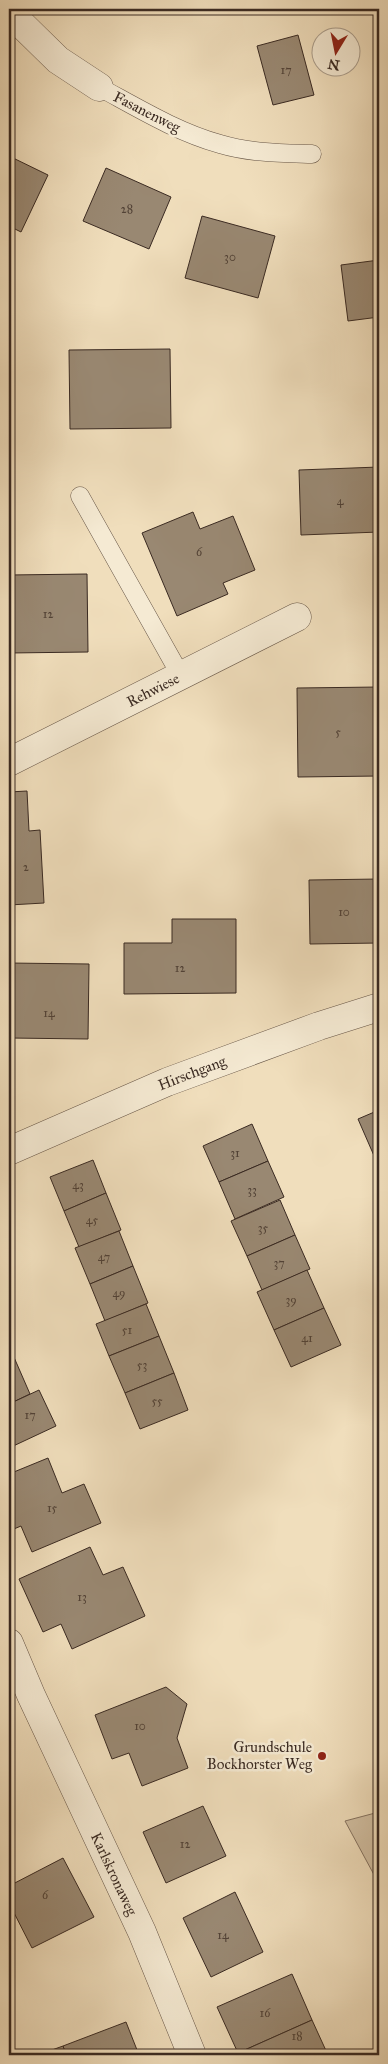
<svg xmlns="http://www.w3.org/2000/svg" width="388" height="2064" font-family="'IM FELL Great Primer',serif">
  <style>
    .green { fill: #d1bfa2; stroke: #867462 }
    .building { fill: #998872; stroke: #3a2a22 }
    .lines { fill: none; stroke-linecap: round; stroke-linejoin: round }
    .lane-casing { stroke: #685748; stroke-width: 19 }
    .street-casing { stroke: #685748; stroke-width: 29 }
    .lane { stroke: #f5ead3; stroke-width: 18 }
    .street { stroke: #f5ead3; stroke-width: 28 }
    .poi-dot { fill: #8f2418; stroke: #f5ead3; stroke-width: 2 }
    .labels { text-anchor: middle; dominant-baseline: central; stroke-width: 5; stroke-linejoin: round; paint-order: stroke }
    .number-label { font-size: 12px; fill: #524236 }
    .street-label { font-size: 15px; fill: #3a2a22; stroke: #f5ead3 }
    .poi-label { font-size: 15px; fill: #3a2a22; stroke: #f5ead3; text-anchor: end }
  </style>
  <rect width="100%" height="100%" fill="#f0debc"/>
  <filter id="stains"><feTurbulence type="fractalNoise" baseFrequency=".004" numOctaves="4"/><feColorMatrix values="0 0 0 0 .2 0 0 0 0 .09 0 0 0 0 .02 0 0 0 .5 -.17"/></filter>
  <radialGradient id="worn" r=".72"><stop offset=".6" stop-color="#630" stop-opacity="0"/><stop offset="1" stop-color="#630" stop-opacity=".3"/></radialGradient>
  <path class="green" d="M379 1812V1884L345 1821Z"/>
  <g class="building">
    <path d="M298 35 314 95 273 105 257 46Z"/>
    <path d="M9 156 48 175 21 232 9 226Z"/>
    <path d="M106 168 171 197 149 249 83 221Z"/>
    <path d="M202 216 275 236 258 298 185 278Z"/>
    <path d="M379 260V317L348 321 341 265Z"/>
    <path d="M170 349 171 428 70 429 69 350Z"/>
    <path d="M9 442H13L10 508H9Z"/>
    <path d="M379 467V532L301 535 299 470Z"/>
    <path d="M193 512 200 529 233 516 255 570 223 583 228 594 177 616 142 533Z"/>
    <path d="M87 574 88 652 9 653V575Z"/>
    <path d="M379 687V776L298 777 297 688Z"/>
    <path d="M27 791 29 831 40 830 44 903 9 905V792Z"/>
    <path d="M379 879V943L310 944 309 880Z"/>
    <path d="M172 919H236V993L124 994V943H172Z"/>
    <path d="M9 963 89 964 88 1039 10 1038Z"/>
    <path d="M379 1110V1156L375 1158 358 1119Z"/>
    <path d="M252 1124 268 1161 219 1182 203 1146Z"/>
    <path d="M93 1160 106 1193 64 1211 50 1177Z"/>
    <path d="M268 1161 284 1197 235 1219 219 1182Z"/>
    <path d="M106 1193 121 1230 79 1247 64 1211Z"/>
    <path d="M280 1200 295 1235 247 1256 231 1221Z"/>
    <path d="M119 1231 133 1266 90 1284 75 1248Z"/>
    <path d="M295 1235 310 1269 262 1290 247 1256Z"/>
    <path d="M133 1266 148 1303 105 1321 90 1284Z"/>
    <path d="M307 1270 324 1308 274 1330 257 1292Z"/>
    <path d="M146 1304 159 1336 109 1356 96 1324Z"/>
    <path d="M324 1308 341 1345 291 1367 274 1330Z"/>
    <path d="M159 1336 174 1373 125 1393 109 1356Z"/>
    <path d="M13 1355 30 1394 9 1404V1357Z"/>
    <path d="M174 1373 188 1410 140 1429 125 1393Z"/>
    <path d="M39 1390 56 1426 9 1448V1404Z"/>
    <path d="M48 1458 62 1493 84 1484 101 1523 32 1552 21 1526 9 1531V1474Z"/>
    <path d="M90 1547 103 1575 123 1567 145 1616 72 1649 61 1624 43 1632 19 1579Z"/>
    <path d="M166 1687 187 1704 177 1738 188 1768 142 1786 129 1753 112 1759 95 1715Z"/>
    <path d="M203 1806 226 1856 166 1883 143 1832Z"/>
    <path d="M63 1858 94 1917 32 1948 9 1903V1886Z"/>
    <path d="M235 1892 263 1952 211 1977 183 1918Z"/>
    <path d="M292 1974 312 2020 238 2053 217 2007Z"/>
    <path d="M312 2020 328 2055H239L238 2053Z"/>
    <path d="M126 2022 139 2055H66L63 2046Z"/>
    <path d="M63 2046 66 2055H38Z"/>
  </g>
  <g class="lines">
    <g class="lane-casing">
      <g id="lane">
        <path d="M99 87C138 108 177 132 220 144 250 153 281 153 312 154"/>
        <path d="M80 496 181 676"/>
      </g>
    </g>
    <g class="street-casing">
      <g id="street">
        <path d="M9 12 58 60 99 87"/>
        <path d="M9 762 297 617"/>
        <path d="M9 1151 167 1082 319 1026 379 1007"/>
        <path d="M9 1643 31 1695 142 1932 192 2055"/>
      </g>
    </g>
    <use href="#lane" class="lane"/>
    <use href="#street" class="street"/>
  </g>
  <circle class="poi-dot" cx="322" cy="1756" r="5"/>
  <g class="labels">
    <g class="number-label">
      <text x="286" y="70">17</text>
      <text x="127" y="209">28</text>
      <text x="230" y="257">30</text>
      <text x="340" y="501">4</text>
      <text x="199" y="552">6</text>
      <text x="48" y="614">12</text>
      <text x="338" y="732">5</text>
      <text x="26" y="867">2</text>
      <text x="344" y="912">10</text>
      <text x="180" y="968">12</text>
      <text x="49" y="1013">14</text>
      <text x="235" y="1153">31</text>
      <text x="78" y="1185">43</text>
      <text x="252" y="1190">33</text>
      <text x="92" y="1220">45</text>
      <text x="263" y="1228">35</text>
      <text x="104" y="1257">47</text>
      <text x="279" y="1263">37</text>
      <text x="119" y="1293">49</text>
      <text x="291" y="1300">39</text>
      <text x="127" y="1330">51</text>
      <text x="307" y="1338">41</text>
      <text x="142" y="1365">53</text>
      <text x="157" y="1401">55</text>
      <text x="30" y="1415">17</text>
      <text x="52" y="1508">15</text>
      <text x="82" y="1597">13</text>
      <text x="140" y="1726">10</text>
      <text x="185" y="1844">12</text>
      <text x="45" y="1895">6</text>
      <text x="223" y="1935">14</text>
      <text x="265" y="2013">16</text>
      <text x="297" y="2036">18</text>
    </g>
    <g class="street-label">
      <text transform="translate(147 112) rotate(27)">Fasanenweg</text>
      <text transform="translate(153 690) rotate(-27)">Rehwiese</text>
      <text transform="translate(192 1073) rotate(-21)">Hirschgang</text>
      <text transform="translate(114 1874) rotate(65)">Karlskronaweg</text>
    </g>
    <g class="poi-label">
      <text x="312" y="1747">Grundschule<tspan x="312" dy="17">Bockhorster Weg</tspan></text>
    </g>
  </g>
  <rect width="388" height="2064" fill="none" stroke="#f0debc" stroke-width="30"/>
  <rect x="10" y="10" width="368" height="2044" fill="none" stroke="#3a2a22" stroke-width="2.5"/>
  <rect x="15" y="15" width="358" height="2034" fill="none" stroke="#3a2a22"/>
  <g transform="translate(336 52) rotate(190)"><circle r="24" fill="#f5ead3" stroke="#aa9d8c"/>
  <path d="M0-4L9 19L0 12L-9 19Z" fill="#8f2418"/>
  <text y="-8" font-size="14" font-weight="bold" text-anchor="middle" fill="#3a2a22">N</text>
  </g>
  <rect width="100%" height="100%" filter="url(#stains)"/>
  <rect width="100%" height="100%" fill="url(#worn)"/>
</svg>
